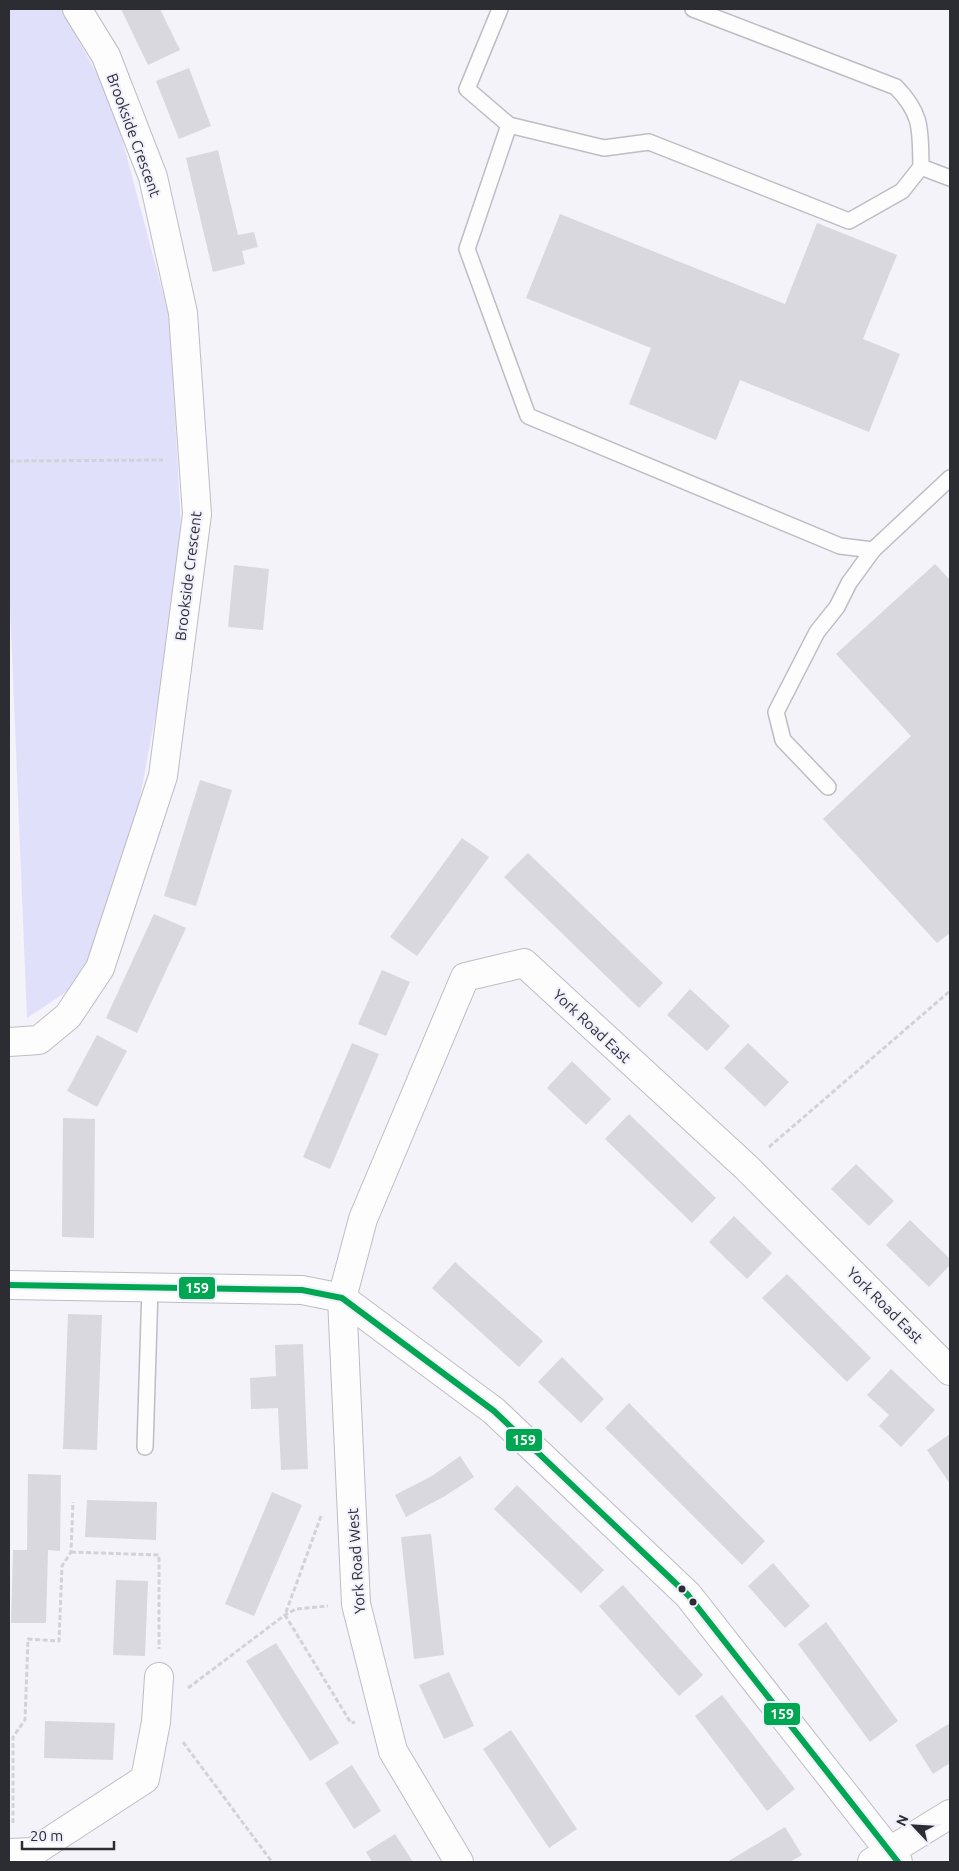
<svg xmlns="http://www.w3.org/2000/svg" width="959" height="1871" font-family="Ubuntu,sans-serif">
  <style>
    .green { fill: #e0e0fa }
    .building { fill: #d8d8de }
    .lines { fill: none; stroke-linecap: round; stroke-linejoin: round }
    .lane-casing { stroke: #bdbdc3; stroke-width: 18 }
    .street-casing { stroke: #bdbdc3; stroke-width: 30 }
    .path { stroke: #d3d3d7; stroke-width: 3; stroke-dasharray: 5 2.5; stroke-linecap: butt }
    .lane { stroke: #fdfdfe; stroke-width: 15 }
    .street { stroke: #fdfdfe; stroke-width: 28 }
    .bus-1-casing { stroke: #f0f0fc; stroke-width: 10 }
    .bus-1 { stroke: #00a651; stroke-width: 6 }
    .bus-dot { fill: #2c2c33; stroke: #f0f0fc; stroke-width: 2 }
    .labels { text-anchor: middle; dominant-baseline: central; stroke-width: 4; stroke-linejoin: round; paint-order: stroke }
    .street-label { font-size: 15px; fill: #2c2c33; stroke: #f0f0fc }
    .line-badge { stroke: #f0f0fc; stroke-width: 2 }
    .badge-label { font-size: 14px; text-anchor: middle; font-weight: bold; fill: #fff }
  </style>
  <rect width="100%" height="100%" fill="#f3f3f9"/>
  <path class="green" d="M9 9H61L112 101 170 320 183 569 134 829 84 980 27 1018 9 579Z"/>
  <g class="building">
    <path d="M121 9H160L180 50 148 65Z"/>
    <path d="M189 68 211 126 179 139 156 81Z"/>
    <path d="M218 150 238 235 254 232 258 247 242 251 245 264 213 272 186 158Z"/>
    <path d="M560 214 785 304 817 223 897 255 863 339 900 354 869 432 740 380 716 440 629 404 651 348 526 298Z"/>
    <path d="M935 564 950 580V933L937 943 823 819 911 736 836 654Z"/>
    <path d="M234 565 269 569 263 630 228 627Z"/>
    <path d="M200 780 232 790 196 906 164 896Z"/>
    <path d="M462 838 489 857 417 956 390 937Z"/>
    <path d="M528 853 663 983 639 1008 504 877Z"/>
    <path d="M154 914 186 928 137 1033 106 1018Z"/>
    <path d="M382 970 410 982 386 1036 358 1024Z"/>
    <path d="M690 989 730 1026 707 1051 667 1015Z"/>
    <path d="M97 1035 127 1051 97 1107 67 1091Z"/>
    <path d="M352 1043 379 1054 330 1169 303 1157Z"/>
    <path d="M748 1043 789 1082 765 1107 724 1068Z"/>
    <path d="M572 1061 611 1099 586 1125 547 1088Z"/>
    <path d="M629 1114 716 1198 692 1223 605 1139Z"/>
    <path d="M63 1118 95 1119 94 1238 62 1237Z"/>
    <path d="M856 1164 894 1201 869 1226 831 1189Z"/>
    <path d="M734 1216 772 1253 747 1279 709 1242Z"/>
    <path d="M910 1220 950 1259V1265L929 1287 886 1245Z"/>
    <path d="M455 1262 543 1341 519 1367 432 1288Z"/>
    <path d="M787 1274 871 1358 847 1382 762 1298Z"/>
    <path d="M68 1314 102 1315 97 1450 63 1449Z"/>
    <path d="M303 1344 308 1469 281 1470 278 1408 251 1409 250 1378 276 1376 275 1345Z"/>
    <path d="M562 1357 604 1399 581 1423 538 1382Z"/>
    <path d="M891 1369 935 1410 901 1447 879 1426 889 1415 867 1395Z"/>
    <path d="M629 1403 765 1541 742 1565 605 1428Z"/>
    <path d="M950 1434V1484L927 1450Z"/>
    <path d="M460 1456 474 1477 445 1496 406 1517 395 1495 432 1476Z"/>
    <path d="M28 1474 61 1475 60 1551 48 1550 46 1623H11L13 1550H27Z"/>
    <path d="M517 1485 604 1570 581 1593 494 1509Z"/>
    <path d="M272 1492 302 1505 254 1616 225 1604Z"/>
    <path d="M87 1500 157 1502 156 1540 85 1537Z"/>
    <path d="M431 1534 444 1655 414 1659 401 1537Z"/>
    <path d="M773 1563 810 1606 785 1628 748 1586Z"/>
    <path d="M116 1580 148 1581 145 1656 113 1655Z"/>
    <path d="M623 1585 703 1675 679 1696 599 1606Z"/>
    <path d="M826 1622 898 1721 870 1742 798 1644Z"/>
    <path d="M276 1643 339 1743 310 1761 246 1661Z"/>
    <path d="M449 1672 474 1726 444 1739 419 1685Z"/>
    <path d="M722 1695 795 1789 767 1811 695 1716Z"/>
    <path d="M45 1721 115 1723 113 1760 44 1758Z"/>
    <path d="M950 1723V1763L933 1774 915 1745Z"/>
    <path d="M511 1730 577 1829 549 1848 483 1749Z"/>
    <path d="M352 1765 381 1811 354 1829 325 1783Z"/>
    <path d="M785 1827 802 1855 790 1862H727Z"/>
    <path d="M395 1834 413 1862H372L366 1852Z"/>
  </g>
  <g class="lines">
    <g class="lane-casing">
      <g id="lane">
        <path d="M500 9 467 89 509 125 467 249 528 416 840 546 873 550"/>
        <path d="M693 9 896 87C923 115 920 130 921 167"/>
        <path d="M509 125 604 148 649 142 849 221 902 191 921 167 950 178"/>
        <path d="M828 787 783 740 776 712 817 632 837 607 849 583 873 550 950 478"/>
        <path d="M145 1447 150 1288"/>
      </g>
    </g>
    <g class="street-casing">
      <g id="street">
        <path d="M9 1042 39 1040 68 1016 100 968 163 776 197 514 183 313 153 177 106 56 77 9"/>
        <path d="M9 1285 302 1290 342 1298 494 1411 688 1595 898 1862"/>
        <path d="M9 1853 33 1852 145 1779 156 1722 159 1677"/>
        <path d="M459 1862 393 1751 356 1604 342 1298 363 1219 465 977 524 963 746 1167 950 1371"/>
        <path d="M872 1862 950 1814"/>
      </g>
    </g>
    <g class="path">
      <path d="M9 461 163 460"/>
      <path d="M769 1147 950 991"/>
      <path d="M321 1516 285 1615 351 1723 355 1722"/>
      <path d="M71 1552 159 1555V1649"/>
      <path d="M188 1688 285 1615 296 1609 328 1606"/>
      <path d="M183 1742 272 1862"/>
      <path d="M13 1823V1737L25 1720 28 1639 59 1641 62 1566 71 1552 73 1502"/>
    </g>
    <use href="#lane" class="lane"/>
    <use href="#street" class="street"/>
    <g class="bus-1-casing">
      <path id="bus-1" d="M9 1285 302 1290 342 1298 494 1411 688 1595 898 1862"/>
    </g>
    <use href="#bus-1" class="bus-1"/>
  </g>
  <g class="bus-dot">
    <circle cx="682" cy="1589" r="4.5"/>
    <circle cx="693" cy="1602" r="4.5"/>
  </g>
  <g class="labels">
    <g class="street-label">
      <text transform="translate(134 135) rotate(70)">Brookside Crescent</text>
      <text transform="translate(188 576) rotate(-83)">Brookside Crescent</text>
      <text transform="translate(592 1026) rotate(43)">York Road East</text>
      <text transform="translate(885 1305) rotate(45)">York Road East</text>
      <text transform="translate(356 1561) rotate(-94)">York Road West</text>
    </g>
  </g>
  <g class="line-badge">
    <rect x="178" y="1276" width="38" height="24" rx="5" fill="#00a651"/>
    <rect x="505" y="1428" width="38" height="24" rx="5" fill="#00a651"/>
    <rect x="763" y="1702" width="38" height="24" rx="5" fill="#00a651"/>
  </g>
  <g class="badge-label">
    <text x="197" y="1293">159</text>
    <text x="524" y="1445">159</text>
    <text x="782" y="1719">159</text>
  </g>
  <rect width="959" height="1871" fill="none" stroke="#2c2c33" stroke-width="20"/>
  <g transform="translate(914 1826) rotate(295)" stroke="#f0f0fc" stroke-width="4" paint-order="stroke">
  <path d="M0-4L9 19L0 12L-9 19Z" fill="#2c2c33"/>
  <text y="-8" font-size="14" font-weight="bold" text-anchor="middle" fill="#2c2c33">N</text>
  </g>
  <path d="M22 1841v8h92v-8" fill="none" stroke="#2c2c33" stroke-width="2.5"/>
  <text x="30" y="1841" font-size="15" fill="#2c2c33" stroke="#f0f0fc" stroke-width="4" paint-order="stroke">20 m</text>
</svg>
